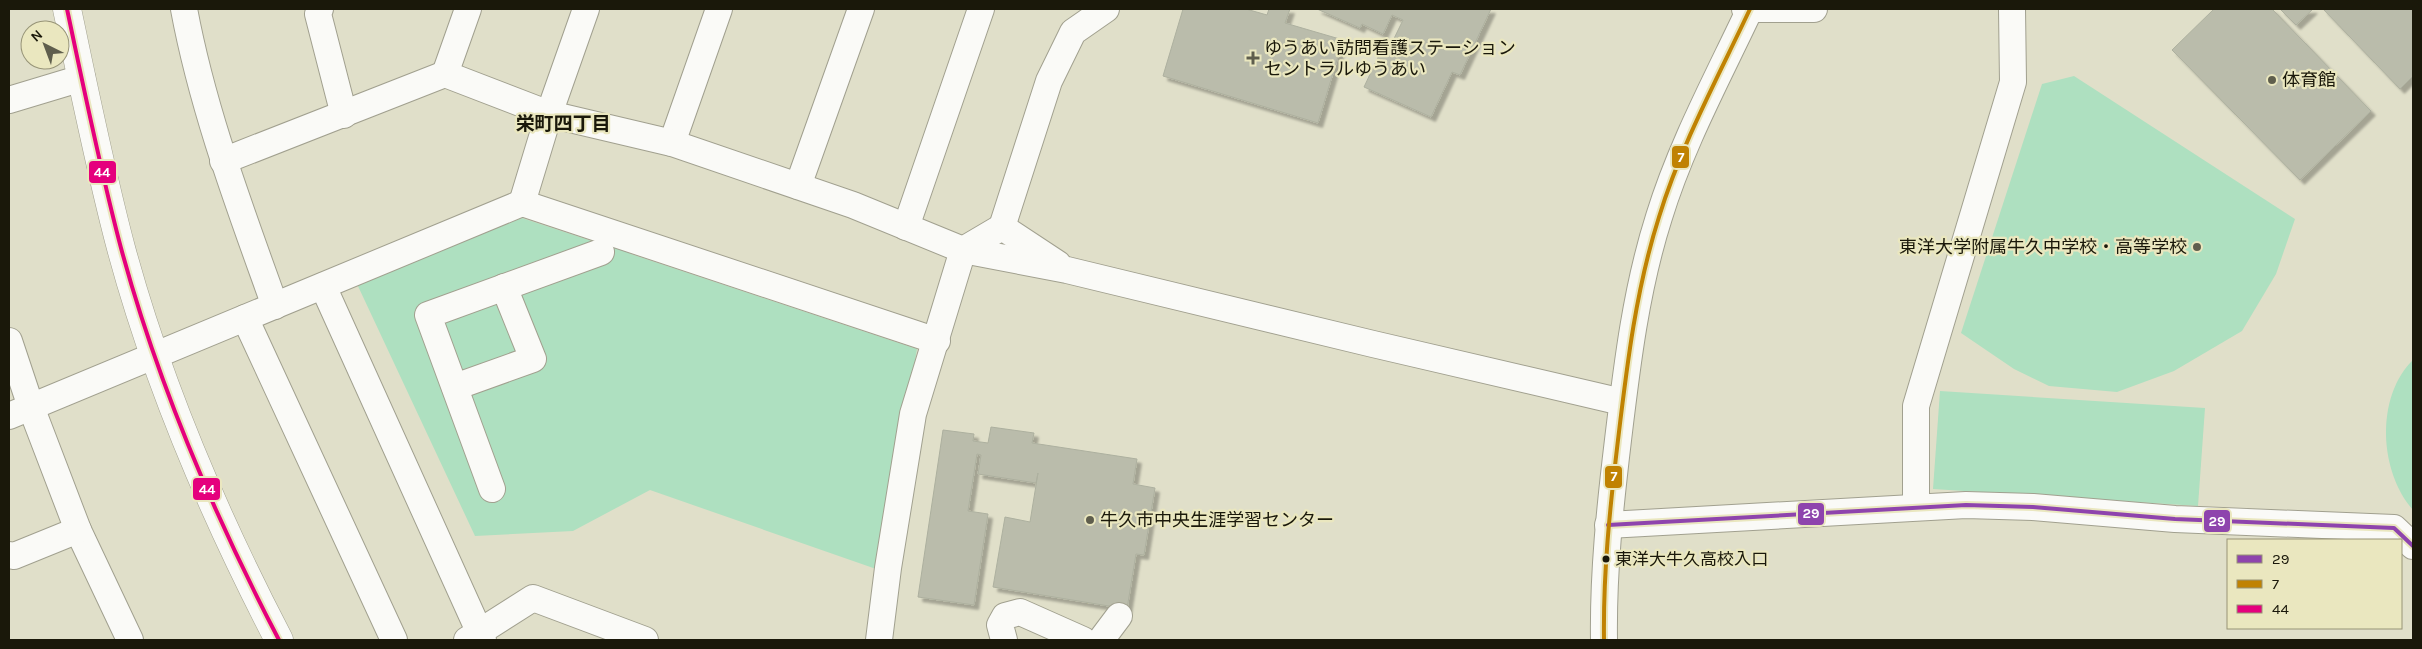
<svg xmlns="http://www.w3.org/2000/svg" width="2422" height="649" font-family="Karla,'Noto Sans JP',sans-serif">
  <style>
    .green { fill: #aee0c0 }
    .building { fill: #babcab; stroke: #adb09f; filter: url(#shadow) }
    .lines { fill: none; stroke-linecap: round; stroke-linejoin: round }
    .minor-casing { stroke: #a1a08f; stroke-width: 28 }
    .major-casing { stroke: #a1a08f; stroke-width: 29 }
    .minor { stroke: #fafaf7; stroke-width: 26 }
    .major { stroke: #fafaf7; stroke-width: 28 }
    .bus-1-casing { stroke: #eae7bf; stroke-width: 8 }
    .bus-2-casing { stroke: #eae7bf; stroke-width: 8 }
    .bus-3-casing { stroke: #eae7bf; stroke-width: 8 }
    .bus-1 { stroke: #8e44ad; stroke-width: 4 }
    .bus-2 { stroke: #c08202; stroke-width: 4 }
    .bus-3 { stroke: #e5007d; stroke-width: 4 }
    .poi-dot { fill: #5f5e4d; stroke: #eae7bf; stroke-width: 2 }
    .bus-dot { fill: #1a180a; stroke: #eae7bf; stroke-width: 2 }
    .labels { text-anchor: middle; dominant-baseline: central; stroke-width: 4.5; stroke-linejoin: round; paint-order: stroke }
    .bus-label { font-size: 17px; fill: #1a180a; stroke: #eae7bf; text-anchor: start }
    .poi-label { font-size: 18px; fill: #1a180a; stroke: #eae7bf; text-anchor: start }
    .neighbourhood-label { font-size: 19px; font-weight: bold; fill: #1a180a; stroke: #eae7bf }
    .line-badge { stroke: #eae7bf; stroke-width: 2 }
    .badge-label { font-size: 14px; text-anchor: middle; font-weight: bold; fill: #fff }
  </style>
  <defs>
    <filter id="shadow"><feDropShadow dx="4.5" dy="4.5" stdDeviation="1" flood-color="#0004"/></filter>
  </defs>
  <rect width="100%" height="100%" fill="#e0dfc9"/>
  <g class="green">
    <path d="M2074 76 2295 219 2276 274 2242 331 2174 371 2117 392 2049 386 2014 369 1961 333 2042 84Z"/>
    <path d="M522 218 592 241 606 239 631 254 917 349 879 570 650 490 573 531 475 536 357 284Z"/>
    <path d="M2413 360V510C2379 472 2375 397 2413 360Z"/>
    <path d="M1940 391 2205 408 2198 506 1933 489Z"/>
  </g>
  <g class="building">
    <path d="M1183 9H1246L1267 15 1269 9H1290L1285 23 1343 40 1318 123 1163 76Z"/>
    <path d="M1317 9H1491L1460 75 1452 72 1431 117 1364 87 1381 51 1387 53 1403 20 1392 15 1383 34 1362 24 1360 28Z"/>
    <path d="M2214 9H2272L2371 111 2300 180 2172 50Z"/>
    <path d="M2280 9H2313L2296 25Z"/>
    <path d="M2323 9H2411L2413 11V76L2400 89Z"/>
    <path d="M991 427 1034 433 1032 443 1137 459 1133 484 1155 488 1144 555 1136 554 1127 609 993 587 1005 517 1030 522 1038 473 1036 483 978 474 981 455 977 454 968 511 988 514 974 605 918 597 943 430 974 434 973 441 988 443Z"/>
  </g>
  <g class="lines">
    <g class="minor-casing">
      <g id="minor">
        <path d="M184 9C203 111 240 208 275 306"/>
        <path d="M320 9 318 14 344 115"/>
        <path d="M1745 9H1814"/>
        <path d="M445 74 468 9"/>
        <path d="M9 100 82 78"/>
        <path d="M672 143 719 9"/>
        <path d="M223 161 445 74 549 114 672 143 853 205 963 250 1067 270 1373 344 1622 402"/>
        <path d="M798 186 861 9"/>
        <path d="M522 203 549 114 586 9"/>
        <path d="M906 227 981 9"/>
        <path d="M1002 227 1049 81 1073 32 1106 9"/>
        <path d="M323 286 483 640"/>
        <path d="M245 318 394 640"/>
        <path d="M9 341 31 407 78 530 130 640"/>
        <path d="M455 387 533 359 504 287"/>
        <path d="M9 416 522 203 937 341"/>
        <path d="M492 489 428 315 601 252"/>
        <path d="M1916 507V406L2013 82 2012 9"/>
        <path d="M1608 525 1966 505 2033 507 2175 519 2394 528 2413 546"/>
        <path d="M9 555 14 556 78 530"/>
        <path d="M467 640 533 598 645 640"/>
        <path d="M879 640 888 568 913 414 963 250 1002 227 1058 264"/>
        <path d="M1004 640 1000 625 1005 616 1020 612 1083 640"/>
        <path d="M1101 640 1119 616"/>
        <path d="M1604 640C1603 573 1610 507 1618 440 1627 365 1636 289 1659 217 1681 145 1718 77 1750 9"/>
      </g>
    </g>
    <g class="major-casing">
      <path id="major" d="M67 9C84 89 100 169 121 248 158 385 214 515 279 640"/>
    </g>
    <use href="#minor" class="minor"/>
    <use href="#major" class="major"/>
    <g class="bus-1-casing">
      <path id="bus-1" d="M1608 525 1966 505 2033 507 2175 519 2394 528 2413 546"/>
    </g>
    <g class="bus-2-casing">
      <path id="bus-2" d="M1604 640C1603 573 1610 507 1618 440 1627 365 1636 289 1659 217 1681 145 1718 77 1750 9"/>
    </g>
    <g class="bus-3-casing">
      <path id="bus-3" d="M67 9C84 89 100 169 121 248 158 385 214 515 279 640"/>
    </g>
    <use href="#bus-1" class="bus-1"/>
    <use href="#bus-2" class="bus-2"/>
    <use href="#bus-3" class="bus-3"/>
  </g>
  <g class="poi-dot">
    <path d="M1250.5 50.5h5v5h5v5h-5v5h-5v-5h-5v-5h5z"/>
    <circle cx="2272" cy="80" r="5"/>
    <circle cx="2197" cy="247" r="5"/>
    <circle cx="1090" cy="520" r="5"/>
  </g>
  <circle class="bus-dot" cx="1606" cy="559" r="4.5"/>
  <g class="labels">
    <g class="bus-label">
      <text x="1615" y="559">東洋大牛久高校入口</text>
    </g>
    <g class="poi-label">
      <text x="1264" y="48">ゆうあい訪問看護ステーション<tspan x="1264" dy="21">セントラルゆうあい</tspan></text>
      <text x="2282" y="80">体育館</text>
      <text x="2187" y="247" text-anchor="end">東洋大学附属牛久中学校・高等学校</text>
      <text x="1100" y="520">牛久市中央生涯学習センター</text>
    </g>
    <g class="neighbourhood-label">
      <text x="563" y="124">栄町四丁目</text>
    </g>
  </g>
  <g class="line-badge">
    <rect x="1671" y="145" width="19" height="24" rx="5" fill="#c08202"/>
    <rect x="88" y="160" width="29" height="24" rx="5" fill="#e5007d"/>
    <rect x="1604" y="465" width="19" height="24" rx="5" fill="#c08202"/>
    <rect x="192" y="477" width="29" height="24" rx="5" fill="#e5007d"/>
    <rect x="1797" y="502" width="28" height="24" rx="5" fill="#8e44ad"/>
    <rect x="2203" y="509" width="28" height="24" rx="5" fill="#8e44ad"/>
  </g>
  <g class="badge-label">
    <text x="1681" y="162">7</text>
    <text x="102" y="177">44</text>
    <text x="1614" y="481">7</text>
    <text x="207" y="494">44</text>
    <text x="1811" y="518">29</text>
    <text x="2217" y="526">29</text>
  </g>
  <rect width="2422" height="649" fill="none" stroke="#1a180a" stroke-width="20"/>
  <rect x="2227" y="539" width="175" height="90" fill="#eae7bf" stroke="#979477"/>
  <rect x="2237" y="555" width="25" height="8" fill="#8e44ad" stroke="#979477"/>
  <text x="2272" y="564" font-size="15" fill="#1a180a">29</text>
  <rect x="2237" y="580" width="25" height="8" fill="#c08202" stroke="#979477"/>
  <text x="2272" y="589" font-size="15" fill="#1a180a">7</text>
  <rect x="2237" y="605" width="25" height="8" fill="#e5007d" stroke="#979477"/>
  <text x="2272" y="614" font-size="15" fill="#1a180a">44</text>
  <g transform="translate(45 45) rotate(318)"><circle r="24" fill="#eae7bf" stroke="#979477"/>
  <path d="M0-4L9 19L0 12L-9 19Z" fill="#5f5e4d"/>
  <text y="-8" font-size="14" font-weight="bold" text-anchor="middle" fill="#1a180a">N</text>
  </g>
</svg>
